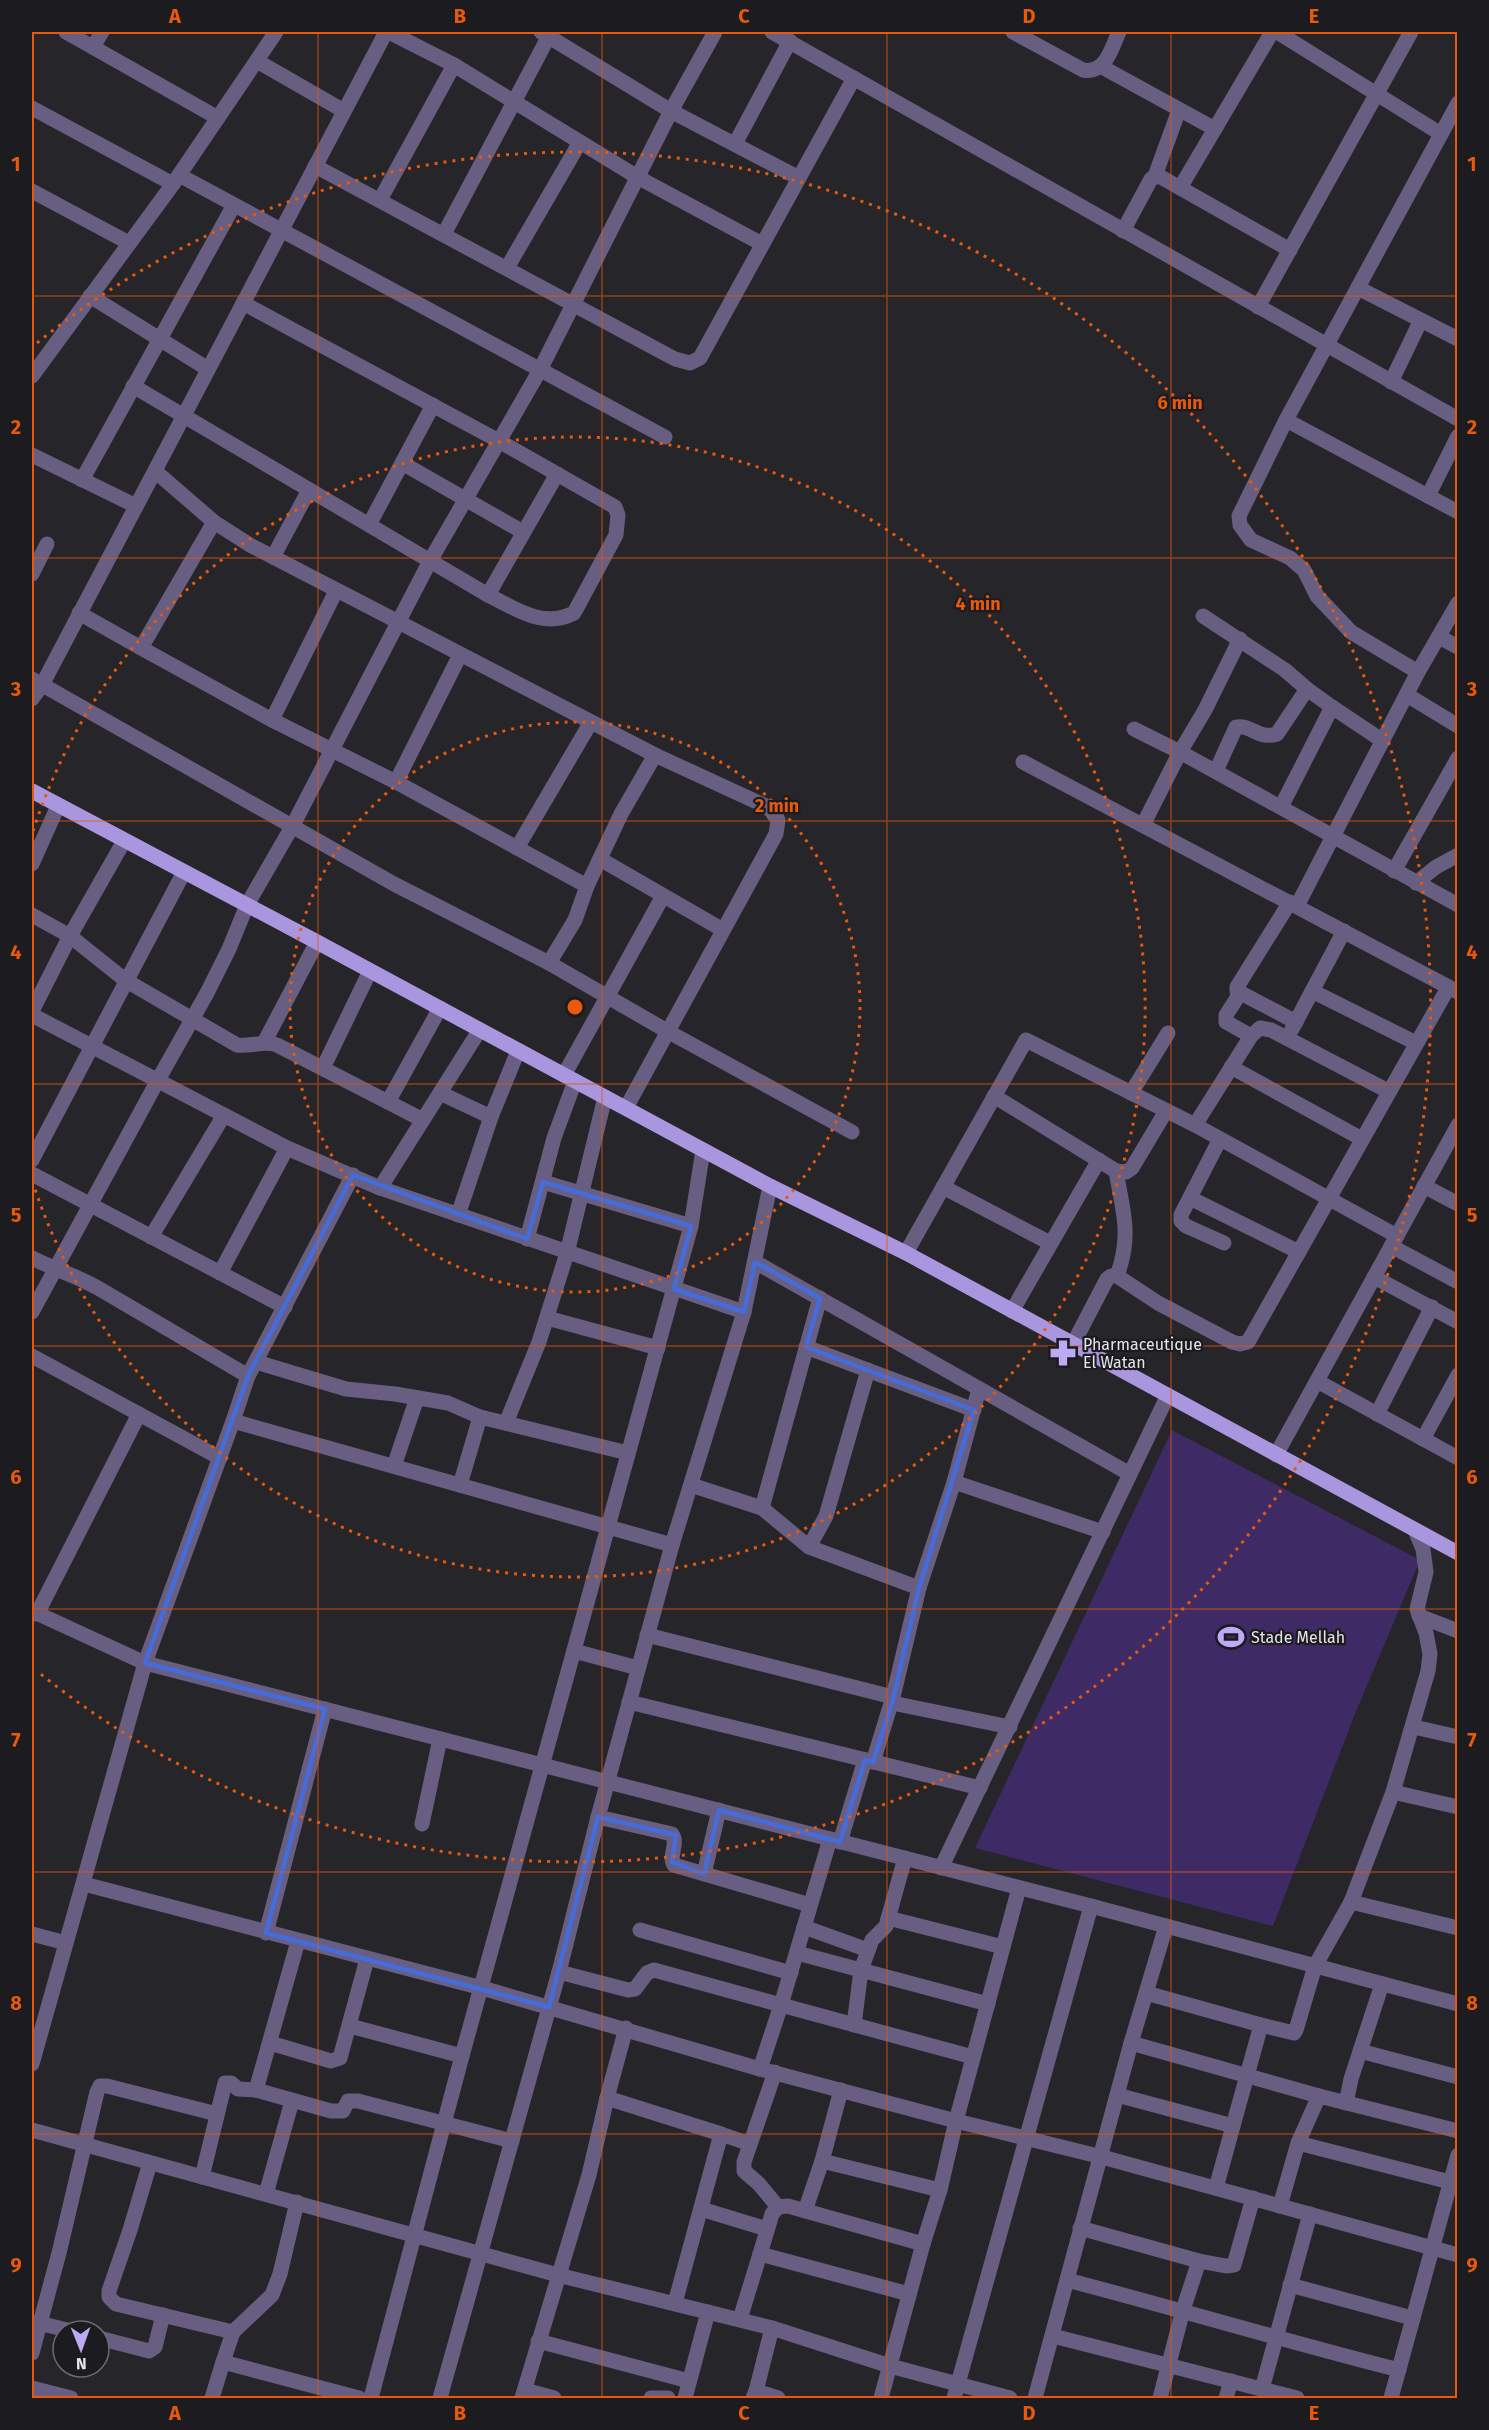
<svg xmlns="http://www.w3.org/2000/svg" width="1489" height="2430" font-family="'Fira Sans',sans-serif">
  <style>
    .pitch { fill: #3e2a64 }
    .lines { fill: none; stroke-linecap: round; stroke-linejoin: round }
    .minor { stroke: #675e82; stroke-width: 15 }
    .major { stroke: #aa95df; stroke-width: 15 }
    .marked { fill: none; stroke: #456cdb; stroke-width: 4.5; stroke-linejoin: round }
    .grid { fill: none; stroke: #e8590c; stroke-width: 1.5; stroke-opacity: 0.55 }
    .ring { fill: none; stroke: #e8590c; stroke-width: 3; stroke-dasharray: 3 6 }
    .labels { text-anchor: middle; dominant-baseline: central; stroke-width: 4.5; stroke-linejoin: round; paint-order: stroke }
    .poi-label { font-size: 16px; fill: #e5e4e7; stroke: #1c1b20; text-anchor: start }
    .centre { fill: #e8590c; stroke: #1c1b20; stroke-width: 3 }
    .ring-label { font-size: 18px; text-anchor: middle; font-weight: bold; fill: #e8590c; stroke: #1c1b20; stroke-width: 4.5; stroke-linejoin: round; paint-order: stroke }
    .neatline { fill: none; stroke: #e8590c; stroke-width: 2 }
    .grid-label { font-size: 20px; text-anchor: middle; font-weight: bold; fill: #e8590c }
  </style>
  <rect width="100%" height="100%" fill="#26252a"/>
  <path class="pitch" d="M1172 1430 1420 1560 1355 1714 1273 1926 975 1848Z"/>
  <g class="lines">
    <g class="minor">
      <path d="M66 32 218 118"/>
      <path d="M389 32 454 65 639 178 762 244"/>
      <path d="M541 32 671 111 799 178"/>
      <path d="M772 32 1458 419"/>
      <path d="M1013 32 1083 70C1106 74 1111 49 1119 32"/>
      <path d="M1277 32 1441 134"/>
      <path d="M93 47 102 32"/>
      <path d="M257 61 344 111"/>
      <path d="M1102 67 1215 129"/>
      <path d="M1458 103 1286 420 1458 512"/>
      <path d="M32 108 173 184"/>
      <path d="M735 144 790 41"/>
      <path d="M315 166 675 359 690 363 700 358 854 78"/>
      <path d="M179 175 665 437"/>
      <path d="M1155 176 1179 110"/>
      <path d="M1180 188 1272 32"/>
      <path d="M32 191 129 243"/>
      <path d="M380 200 454 65"/>
      <path d="M1123 231 1151 179 1159 176 1290 250"/>
      <path d="M444 234 551 32"/>
      <path d="M507 268 580 142"/>
      <path d="M1358 288 1458 339"/>
      <path d="M90 296 208 369"/>
      <path d="M1258 307 1411 32"/>
      <path d="M32 376 173 184 276 32"/>
      <path d="M1391 382 1420 322"/>
      <path d="M133 386 488 595C516 609 543 629 574 613L616 535 618 515 615 507 499 441 243 303"/>
      <path d="M1286 420 1239 516 1240 525 1251 540 1290 558 1304 570 1317 596 1351 632 1418 672"/>
      <path d="M32 455 136 506"/>
      <path d="M402 463 523 532"/>
      <path d="M155 471 214 522 250 545 655 755 768 807 778 820 776 834 626 1108"/>
      <path d="M82 480 234 205"/>
      <path d="M1428 496 1458 436"/>
      <path d="M369 525 433 405"/>
      <path d="M273 557 309 490"/>
      <path d="M32 574 47 544"/>
      <path d="M336 591 272 720 396 782 587 886"/>
      <path d="M488 595 557 474"/>
      <path d="M79 613 141 648 214 522"/>
      <path d="M1203 616 1285 670 1307 689"/>
      <path d="M1439 637 1458 647"/>
      <path d="M141 648 272 720"/>
      <path d="M32 679 394 884 549 963 667 1031 852 1132"/>
      <path d="M1407 695 1458 726"/>
      <path d="M32 699 42 685 386 32"/>
      <path d="M1134 729 1180 752 1205 710 1240 639"/>
      <path d="M1023 762 1458 992"/>
      <path d="M1216 771 1236 727C1251 724 1258 740 1277 734L1307 689 1332 707"/>
      <path d="M396 782 460 655"/>
      <path d="M1281 807 1332 707 1383 741"/>
      <path d="M1143 825 1180 752 1458 905"/>
      <path d="M517 848 591 722"/>
      <path d="M600 859 723 930"/>
      <path d="M32 864 58 806"/>
      <path d="M1394 871 1458 758"/>
      <path d="M1416 883 1436 867 1458 855"/>
      <path d="M1290 902 1237 987V991L1296 1022"/>
      <path d="M1297 906 1418 672 1458 603"/>
      <path d="M32 915 70 936 125 980 237 1045C252 1047 263 1040 277 1045L423 1120"/>
      <path d="M549 963 575 920 587 886 621 814 655 755"/>
      <path d="M1312 991 1416 1043"/>
      <path d="M1239 995 1226 1015V1022L1251 1036"/>
      <path d="M32 1011 70 936 124 841"/>
      <path d="M32 1015 287 1148 380 1188 479 1031"/>
      <path d="M1292 1029 1344 931"/>
      <path d="M265 1041 317 942"/>
      <path d="M1231 1067 1362 1139"/>
      <path d="M323 1068 370 971"/>
      <path d="M564 1075 663 896"/>
      <path d="M440 1093 491 1117"/>
      <path d="M1131 1093 1168 1033"/>
      <path d="M994 1096 1116 1171 1126 1172 1132 1168 1166 1111"/>
      <path d="M388 1102 440 1008"/>
      <path d="M1195 1125 1251 1036 1260 1028 1271 1030 1388 1091"/>
      <path d="M1220 1139 1181 1215V1221L1186 1226 1224 1243"/>
      <path d="M32 1160 184 872"/>
      <path d="M1116 1171C1123 1212 1132 1235 1117 1276"/>
      <path d="M32 1174 285 1307"/>
      <path d="M543 1182 691 1226"/>
      <path d="M1424 1186 1458 1204"/>
      <path d="M943 1187 1050 1243"/>
      <path d="M380 1188 744 1312"/>
      <path d="M1190 1198 1299 1252"/>
      <path d="M458 1215 491 1117 518 1051"/>
      <path d="M151 1237 224 1115"/>
      <path d="M527 1239 554 1138 575 1081"/>
      <path d="M1391 1246 1458 1282"/>
      <path d="M906 1253 1026 1040 1195 1125 1397 1236"/>
      <path d="M32 1258C54 1269 77 1276 98 1288L248 1376"/>
      <path d="M755 1262 1130 1474"/>
      <path d="M220 1273 287 1148"/>
      <path d="M1374 1277 1458 1322"/>
      <path d="M1012 1311 1099 1160"/>
      <path d="M32 1312 158 1080 207 993 229 949 247 905 293 825 430 561 540 370 671 111 715 32"/>
      <path d="M547 1318 658 1348"/>
      <path d="M1073 1344 1107 1279 1111 1276H1117L1158 1303 1232 1342 1240 1344 1248 1342 1448 988"/>
      <path d="M806 1347 974 1410"/>
      <path d="M32 1356 220 1458"/>
      <path d="M256 1362 346 1389 395 1394 448 1403 480 1417 628 1453"/>
      <path d="M1317 1381 1458 1458"/>
      <path d="M979 1389 954 1482 1103 1532"/>
      <path d="M1377 1414 1432 1307"/>
      <path d="M233 1421 248 1376 353 1175"/>
      <path d="M506 1423 539 1342 567 1253 605 1097"/>
      <path d="M1423 1439 1458 1375"/>
      <path d="M1276 1455 1458 1125"/>
      <path d="M394 1466 417 1398"/>
      <path d="M460 1485 480 1417"/>
      <path d="M691 1485 762 1508 809 1547 919 1588 893 1697 873 1762"/>
      <path d="M762 1508 820 1298"/>
      <path d="M809 1547 826 1516 868 1370"/>
      <path d="M919 1588 954 1482"/>
      <path d="M32 1611 145 1663 1091 1906 1458 2004"/>
      <path d="M37 1614 139 1414"/>
      <path d="M1419 1616 1458 1631"/>
      <path d="M647 1635 893 1697"/>
      <path d="M574 1651 638 1668"/>
      <path d="M629 1702 980 1788"/>
      <path d="M892 1703 1010 1727"/>
      <path d="M1414 1727 1458 1737"/>
      <path d="M1393 1792 1458 1807"/>
      <path d="M598 1817 672 1834C679 1844 668 1856 674 1865L810 1905"/>
      <path d="M422 1824 440 1739"/>
      <path d="M830 1839 781 2005 973 2057"/>
      <path d="M840 1842 865 1760"/>
      <path d="M941 1868 1168 1395"/>
      <path d="M704 1874 719 1810"/>
      <path d="M84 1884 482 1988 760 2069 956 2121 1102 2157 1458 2255"/>
      <path d="M1351 1902 1458 1928"/>
      <path d="M888 1918 1003 1947"/>
      <path d="M804 1927 868 1950"/>
      <path d="M640 1930 791 1973"/>
      <path d="M266 1933 325 1709"/>
      <path d="M32 1934 66 1943"/>
      <path d="M797 1953 988 2004"/>
      <path d="M559 1972 628 1990 635 1989 647 1973 654 1970 781 2005 760 2069"/>
      <path d="M1146 1993 1261 2025 1233 2126"/>
      <path d="M854 2025 861 1970 872 1940 886 1926 905 1858"/>
      <path d="M1261 2025 1294 2033 1296 2030 1315 1966 1351 1902 1393 1792 1428 1671 1430 1654 1426 1633 1417 1609 1426 1572 1423 1549 1415 1530"/>
      <path d="M350 2026 462 2056"/>
      <path d="M270 2043 331 2061 340 2058 367 1959"/>
      <path d="M1131 2043 1319 2096"/>
      <path d="M1360 2051 1458 2077"/>
      <path d="M32 2064 145 1663 233 1421 672 1545"/>
      <path d="M775 2072 744 2162V2171L759 2184 778 2207"/>
      <path d="M256 2090 298 1941"/>
      <path d="M1117 2095 1233 2126 1216 2188"/>
      <path d="M607 2098 626 2028"/>
      <path d="M1346 2103 1351 2079 1382 1984"/>
      <path d="M32 2130 558 2275 772 2328 890 2366 1010 2398"/>
      <path d="M721 2134 750 2144"/>
      <path d="M1298 2143 1319 2096 1458 2131"/>
      <path d="M822 2161 841 2090"/>
      <path d="M150 2163 130 2230 109 2291V2297L116 2304 233 2332 223 2362"/>
      <path d="M202 2177 225 2083H231L238 2089 256 2090 331 2111H343L348 2101H358L512 2141"/>
      <path d="M266 2194 292 2101"/>
      <path d="M1280 2206 1298 2143 1450 2182"/>
      <path d="M701 2209 767 2229"/>
      <path d="M805 2211 822 2161 940 2190"/>
      <path d="M1080 2228 1199 2261 1183 2310 1160 2398"/>
      <path d="M760 2254 772 2214 778 2207 788 2206 923 2244 940 2190 956 2121 1019 1888"/>
      <path d="M1199 2261 1226 2266 1234 2265 1253 2198"/>
      <path d="M1067 2280C1178 2309 1288 2342 1399 2370"/>
      <path d="M1290 2285 1412 2318"/>
      <path d="M740 2319 760 2254 909 2294"/>
      <path d="M39 2323 71 2331"/>
      <path d="M233 2332 272 2295 280 2274 297 2202"/>
      <path d="M1053 2336 1297 2398"/>
      <path d="M99 2338 149 2351 155 2347 163 2315"/>
      <path d="M538 2341 689 2381"/>
      <path d="M32 2353 59 2253 97 2092 100 2086H107L217 2114"/>
      <path d="M32 2388 71 2398"/>
      <path d="M1262 2389 1310 2214"/>
      <path d="M525 2390 554 2398"/>
      <path d="M756 2391 772 2328"/>
      <path d="M212 2398 223 2362 359 2398"/>
      <path d="M371 2398 462 2056 691 1226 703 1150"/>
      <path d="M440 2398 559 1972 598 1817 672 1545 744 1312 770 1186"/>
      <path d="M522 2398 589 2175 607 2098 721 2134 675 2303"/>
      <path d="M651 2398H668"/>
      <path d="M685 2398 708 2312"/>
      <path d="M753 2398 756 2391 778 2398"/>
      <path d="M881 2398 923 2244"/>
      <path d="M954 2398 1091 1906"/>
      <path d="M1035 2398 1131 2043 1166 1926"/>
      <path d="M1226 2398 1231 2381"/>
      <path d="M1391 2398 1458 2155"/>
    </g>
    <path class="major" d="M32 791 317 942 770 1186 906 1253 1458 1553"/>
  </g>
  <path class="marked" d="M353 1175 527 1239 543 1182 691 1226 674 1289 744 1312 755 1262 820 1298 806 1347 974 1410 919 1588 892 1703 873 1762 865 1760 840 1842 719 1810 704 1874 672 1862 676 1835 598 1817 549 2007 266 1933 325 1709 145 1663 248 1376Z"/>
  <path class="grid" d="M318 32V2398M602 32V2398M887 32V2398M1171 32V2398M32 296H1458M32 558H1458M32 821H1458M32 1084H1458M32 1346H1458M32 1609H1458M32 1872H1458M32 2134H1458"/>
  <g class="ring">
    <circle cx="575" cy="1007" r="285"/>
    <path d="M33 831A570 570 0 1 1 33 1183"/>
    <path d="M37 343A855 855 0 1 1 37 1671"/>
  </g>
  <defs>
    <g id="pharmacy-bare" transform="scale(2.07)"><path d="M-2-6h4v4h4v4h-4v4h-4v-4h-4v-4h4Z" fill="#bea9f5" stroke="#1c1b20" stroke-width="2.5" paint-order="stroke"/></g>
    <g id="stadium-bare" transform="scale(2.07)"><path d="M0-5a6.5 5 0 1 0 0 10a6.5 5 0 1 0 0-10ZM-3.5-1.8h7v3.6h-7Z" fill="#bea9f5" stroke="#1c1b20" stroke-width="2.5" paint-order="stroke"/></g>
  </defs>
  <g fill-rule="evenodd">
    <use href="#pharmacy-bare" x="1063" y="1353"/>
    <use href="#stadium-bare" x="1231" y="1637"/>
  </g>
  <g class="labels">
    <g class="poi-label">
      <text x="1083" y="1344">Pharmaceutique<tspan x="1083" dy="18">El Watan</tspan></text>
      <text x="1251" y="1637">Stade Mellah</text>
    </g>
  </g>
  <circle cx="575" cy="1007" r="9" class="centre"/>
  <g class="ring-label">
    <text x="1180" y="409">6 min</text>
    <text x="978" y="610">4 min</text>
    <text x="777" y="812">2 min</text>
  </g>
  <rect width="1489" height="2430" fill="none" stroke="#1c1b20" stroke-width="66"/>
  <g transform="translate(81 2349) rotate(179)"><circle r="28" fill="#1c1b20" stroke="#6c6b70" stroke-width="1.5"/>
  <path d="M0-4.5L10 22L0 15L-10 22Z" fill="#bea9f5"/>
  <text y="-9" font-size="16" font-weight="bold" text-anchor="middle" fill="#e5e4e7">N</text>
  </g>
  <rect x="33" y="33" width="1423" height="2364" class="neatline"/>
  <g class="grid-label">
    <text x="175" y="23">A</text>
    <text x="460" y="23">B</text>
    <text x="744" y="23">C</text>
    <text x="1029" y="23">D</text>
    <text x="1314" y="23">E</text>
    <text x="16" y="171">1</text>
    <text x="1472" y="171">1</text>
    <text x="16" y="434">2</text>
    <text x="1472" y="434">2</text>
    <text x="16" y="696">3</text>
    <text x="1472" y="696">3</text>
    <text x="16" y="959">4</text>
    <text x="1472" y="959">4</text>
    <text x="16" y="1222">5</text>
    <text x="1472" y="1222">5</text>
    <text x="16" y="1484">6</text>
    <text x="1472" y="1484">6</text>
    <text x="16" y="1747">7</text>
    <text x="1472" y="1747">7</text>
    <text x="16" y="2010">8</text>
    <text x="1472" y="2010">8</text>
    <text x="16" y="2272">9</text>
    <text x="1472" y="2272">9</text>
    <text x="175" y="2420">A</text>
    <text x="460" y="2420">B</text>
    <text x="744" y="2420">C</text>
    <text x="1029" y="2420">D</text>
    <text x="1314" y="2420">E</text>
  </g>
</svg>
